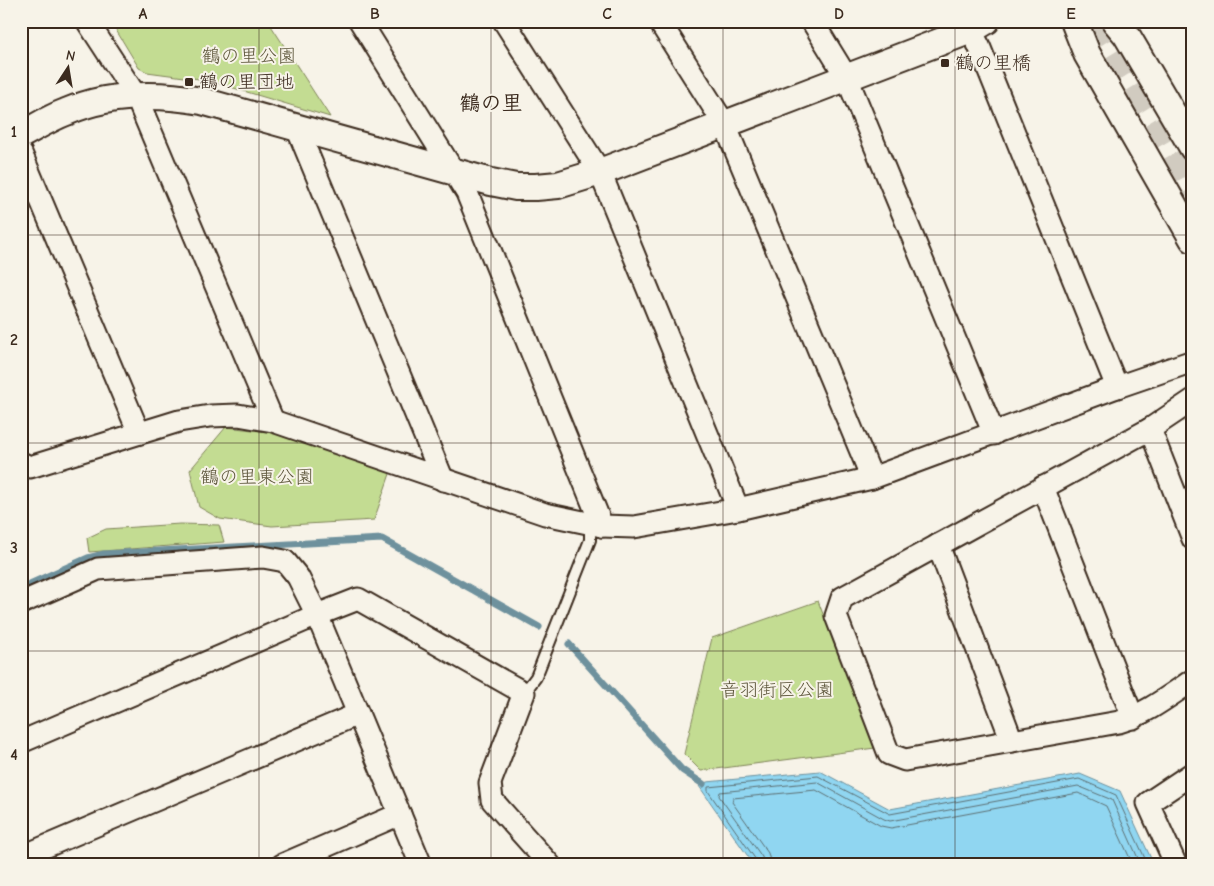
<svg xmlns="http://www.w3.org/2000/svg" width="1214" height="886" font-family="'Comic Neue','Klee One',sans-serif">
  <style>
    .green { fill: #c3dc92; stroke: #7f8358 }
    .water { fill: #90d6f1; stroke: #6e919d }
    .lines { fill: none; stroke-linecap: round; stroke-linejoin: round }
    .shore { stroke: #5d6f72; stroke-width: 1 }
    .stream { stroke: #6e919d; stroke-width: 7 }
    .tertiary-tunnel { stroke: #d1cbc0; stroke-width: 26; stroke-dasharray: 26 13; stroke-linecap: butt }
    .service-casing { stroke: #3b2a1e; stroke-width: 14 }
    .minor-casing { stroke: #3b2a1e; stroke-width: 25 }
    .tertiary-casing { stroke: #3b2a1e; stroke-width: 30 }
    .service { stroke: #f7f3e8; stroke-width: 10 }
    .minor { stroke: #f7f3e8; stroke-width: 21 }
    .tertiary { stroke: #f7f3e8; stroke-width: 26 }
    .grid { fill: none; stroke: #3b2a1e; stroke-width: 1; stroke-opacity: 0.55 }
    .poi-dot { fill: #3b2a1e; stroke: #f7f3e8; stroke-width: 2 }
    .labels { text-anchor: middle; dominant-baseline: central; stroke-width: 4; stroke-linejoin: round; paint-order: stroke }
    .park-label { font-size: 19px; fill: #5d563b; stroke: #f7f3e8 }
    .poi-label { font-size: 19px; fill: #3b2a1e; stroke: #f7f3e8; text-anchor: start }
    .quarter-label { font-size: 21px; font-weight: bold; fill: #3b2a1e; stroke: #f7f3e8 }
    .neatline { fill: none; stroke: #3b2a1e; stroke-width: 2 }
    .grid-label { font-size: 16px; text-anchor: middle; font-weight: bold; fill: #3b2a1e }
  </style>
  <rect width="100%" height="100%" fill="#f7f3e8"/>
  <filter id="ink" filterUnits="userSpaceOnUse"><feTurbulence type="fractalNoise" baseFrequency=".02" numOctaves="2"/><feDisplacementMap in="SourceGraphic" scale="10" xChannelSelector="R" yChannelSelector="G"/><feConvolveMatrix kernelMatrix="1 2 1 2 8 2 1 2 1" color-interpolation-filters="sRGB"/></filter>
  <g filter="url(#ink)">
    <g class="green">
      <path d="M117 21H268L330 117 207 80 147 72 139 68 116 30Z"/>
      <path d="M226 427 271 432 391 471 374 520 272 526 220 519 199 507 190 470Z"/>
      <path d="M180 524 219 525 224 542 89 552 87 538 106 529Z"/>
      <path d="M818 601 875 748 701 771 684 754 712 638Z"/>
    </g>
    <path class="water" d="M820 771 890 809 1080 774 1120 791 1154 865H754L699 786 707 782Z"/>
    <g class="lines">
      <g class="shore">
        <path d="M757 865 756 860 708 791V787L818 776 890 814 1079 779 1116 795 1148 865"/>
        <path d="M764 865 762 857 719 796 720 792 817 782 884 819 890 821 1078 786 1112 800 1141 865"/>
        <path d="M771 865 768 853 732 802 733 798 816 790 881 826 891 828 1078 793 1106 806 1133 865"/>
      </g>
      <g class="stream">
        <path d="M21 588 88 558 104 554 382 539 539 627"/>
        <path d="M569 644 682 770 703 784"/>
      </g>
      <path class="tertiary-tunnel" d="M1091 21 1158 130 1193 193"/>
      <g class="service-casing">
        <path id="service" d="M524 693 536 677 590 540V523"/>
      </g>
      <g class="minor-casing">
        <g id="minor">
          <path d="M87 21 136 96 273 421"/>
          <path d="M360 21 467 193 602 526"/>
          <path d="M504 21 600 172 738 509"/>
          <path d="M659 21 725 125 872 478"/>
          <path d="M812 21 847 78 994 434"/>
          <path d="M966 21 979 46 1117 387"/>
          <path d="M297 128 443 480"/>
          <path d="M21 153 139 433"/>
          <path d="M1193 400 1150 429 842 598 836 616 889 754 905 760 1119 722C1146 714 1169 696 1193 680"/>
          <path d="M1150 429 1193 539"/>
          <path d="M21 463 30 467 179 421 210 416 238 415 273 421 545 514 602 526 634 527 738 509 872 478 1117 387 1193 361"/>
          <path d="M1043 487 1133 718"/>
          <path d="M938 545 1012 741"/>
          <path d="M21 603 98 569 263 557 285 561 298 577 317 615 421 865"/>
          <path d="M21 742 317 615 358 599 524 693 490 783 492 800 550 865"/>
          <path d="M21 857 358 714"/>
          <path d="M282 865 400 814"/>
          <path d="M1176 865 1148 803 1193 773"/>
        </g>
      </g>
      <g class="tertiary-casing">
        <g id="tertiary">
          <path d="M1074 21 1087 54 1193 239"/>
          <path d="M1115 21 1126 34 1193 148"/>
          <path d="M21 135C36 127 50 118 66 112 109 93 157 93 202 101L491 182 516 187H536L558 185 600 172 971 30 986 21"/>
        </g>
      </g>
      <use href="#service" class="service"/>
      <use href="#minor" class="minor"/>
      <use href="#tertiary" class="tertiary"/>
    </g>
  </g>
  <path class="grid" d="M259 21V865M491 21V865M723 21V865M955 21V865M21 235H1193M21 443H1193M21 651H1193"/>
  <g class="poi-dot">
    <rect x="940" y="58" width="10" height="10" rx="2.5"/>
    <rect x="184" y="77" width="10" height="10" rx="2.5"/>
  </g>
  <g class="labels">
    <g class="park-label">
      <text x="249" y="56">鶴の里公園</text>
      <text x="257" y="477">鶴の里東公園</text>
      <text x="777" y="690">音羽街区公園</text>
    </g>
    <g class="poi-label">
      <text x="955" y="63">鶴の里橋</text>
      <text x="199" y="82">鶴の里団地</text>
    </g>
    <g class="quarter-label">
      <text x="491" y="103">鶴の里</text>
    </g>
  </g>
  <rect width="1214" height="886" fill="none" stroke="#f7f3e8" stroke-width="55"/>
  <g transform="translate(68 68) rotate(12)" stroke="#f7f3e8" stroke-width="4" paint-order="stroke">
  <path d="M0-4L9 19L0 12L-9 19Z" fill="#3b2a1e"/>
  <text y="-8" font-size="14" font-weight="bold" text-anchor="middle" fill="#3b2a1e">N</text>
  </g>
  <rect x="28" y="28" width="1158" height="830" class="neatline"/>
  <g class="grid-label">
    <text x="143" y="19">A</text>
    <text x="375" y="19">B</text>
    <text x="607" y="19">C</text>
    <text x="839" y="19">D</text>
    <text x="1071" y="19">E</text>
    <text x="14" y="137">1</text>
    <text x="14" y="345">2</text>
    <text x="14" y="553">3</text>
    <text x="14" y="760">4</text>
  </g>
</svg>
